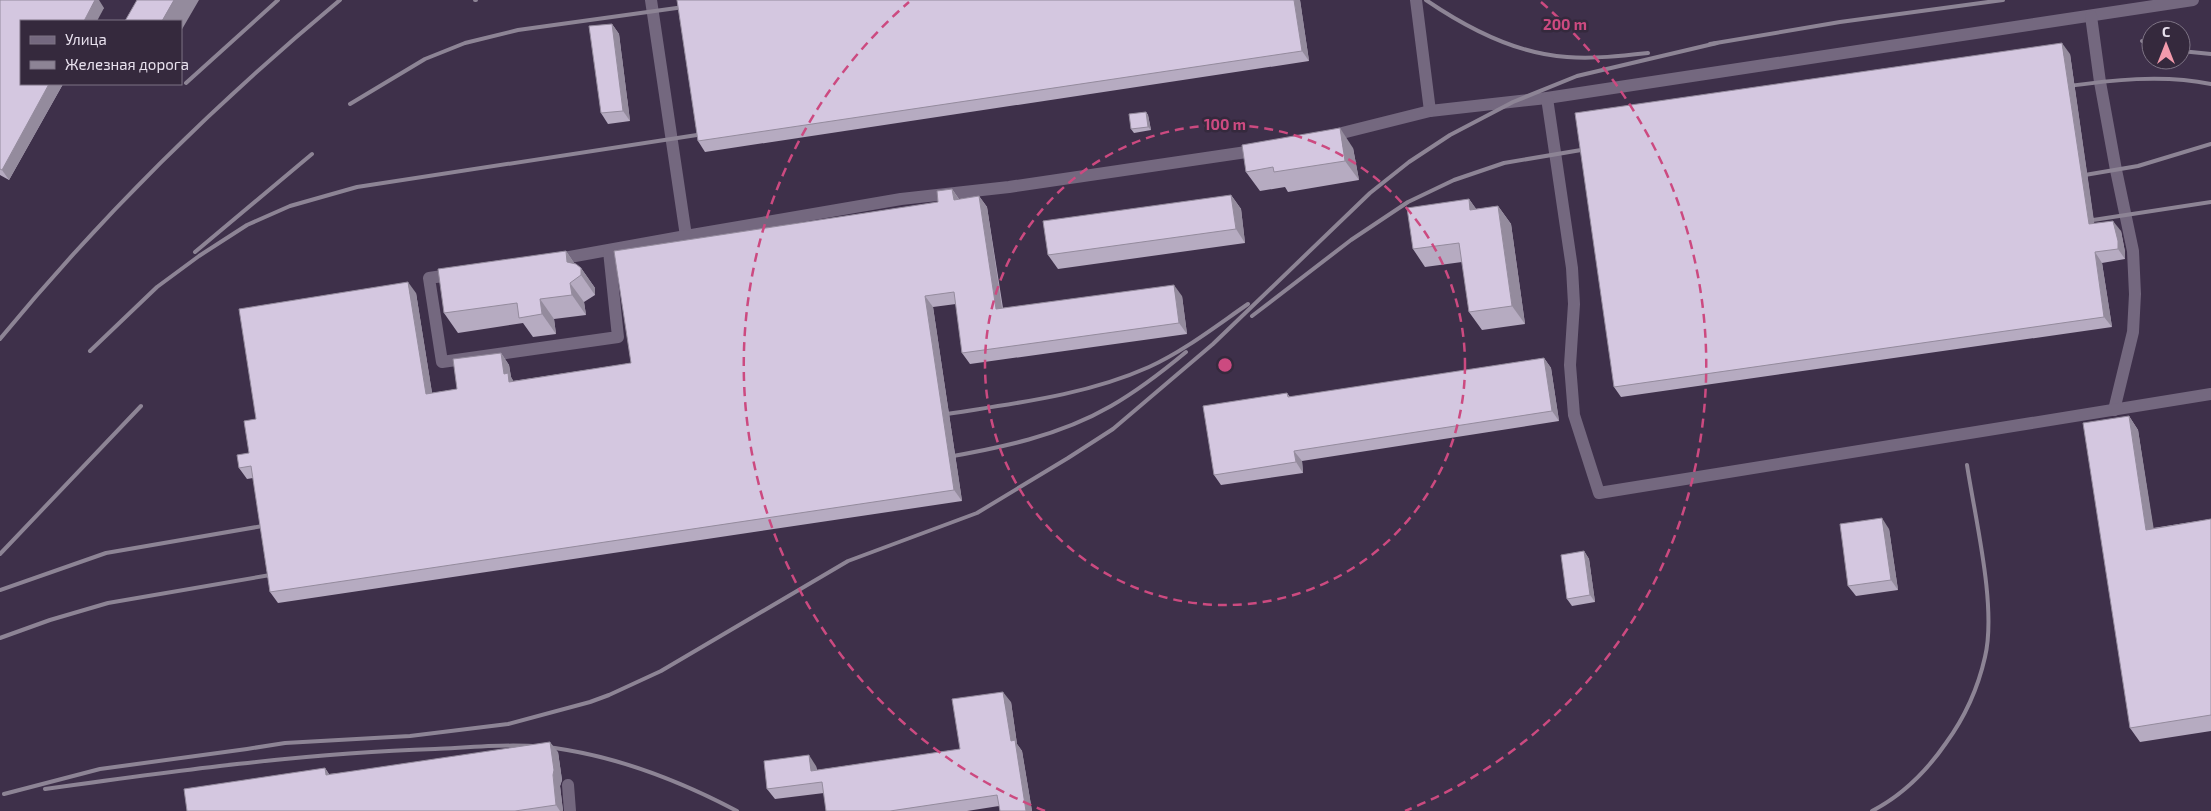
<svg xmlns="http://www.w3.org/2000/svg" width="2211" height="811" font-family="'Exo 2',sans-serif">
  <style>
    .built { fill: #3e304a; fill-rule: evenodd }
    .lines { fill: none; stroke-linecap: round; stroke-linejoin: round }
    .minor { stroke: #74687f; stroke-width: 12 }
    .rail { stroke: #8d8495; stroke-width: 4 }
    .wall { fill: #b6abc1 }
    .shaded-wall { fill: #948b9d }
    .building { fill: #d4c7e0; stroke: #948b9d }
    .ring { fill: none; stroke: #cc4a80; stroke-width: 2.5; stroke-dasharray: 9 6 }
    .centre { fill: #cc4a80; stroke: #35293d; stroke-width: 2.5 }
    .ring-label { font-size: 15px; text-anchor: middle; font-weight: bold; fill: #cc4a80; stroke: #35293d; stroke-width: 5; stroke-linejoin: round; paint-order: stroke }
  </style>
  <rect width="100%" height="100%" fill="#35293d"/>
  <path class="built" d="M0 0H2211V811H0ZM21 21H181V84H21ZM2151 30H2181V60H2151Z"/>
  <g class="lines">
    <g class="minor">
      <path d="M651 0 686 236 901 199 1009 187 1260 150"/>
      <path d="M1416 0 1430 111 1547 98 2193 0"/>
      <path d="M2091 16 2100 82 2116 170 2133 251 2135 294 2133 332 2114 410"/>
      <path d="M1547 98 1572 268 1574 304 1570 365 1574 415 1599 493 2211 394"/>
      <path d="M1326 137 1430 111"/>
      <path d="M553 260 686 236"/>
      <path d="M456 274 429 278 442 362 618 337 609 251"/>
      <path d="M568 785 570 811"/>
    </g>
    <g class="rail">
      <path d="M475 0H476"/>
      <path d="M1426 0C1467 28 1517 54 1567 57 1594 59 1621 56 1648 53"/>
      <path d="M2142 41 2151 43"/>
      <path d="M1710 44 1840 22 2003 0"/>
      <path d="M2181 51 2211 54"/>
      <path d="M186 83 278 0"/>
      <path d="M2062 87C2111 80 2162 74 2211 84"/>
      <path d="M350 104 425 59 465 43 518 30 691 6"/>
      <path d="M2073 177 2138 166 2211 144"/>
      <path d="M2080 222 2211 202"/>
      <path d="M195 252 312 154"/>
      <path d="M1252 316 1351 240 1408 202 1454 180 1504 163 1593 148"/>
      <path d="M0 339C102 215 216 103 340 0"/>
      <path d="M90 351 157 287 199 256 247 225 290 206 357 187 710 133"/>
      <path d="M935 416C1007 404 1082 397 1149 367 1184 351 1216 326 1248 304"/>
      <path d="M942 458C1000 448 1059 436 1111 406 1137 391 1162 372 1186 352"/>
      <path d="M0 554 141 406"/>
      <path d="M0 590 106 553 274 524"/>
      <path d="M0 638 50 620 108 603 282 573"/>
      <path d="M45 789C174 771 304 753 435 749 478 747 524 742 567 750 626 760 684 783 737 811"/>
      <path d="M4 794 100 769 247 749 285 743 410 736 508 724 590 702 609 695 661 671 848 561 977 513 1068 458 1113 429 1213 344 1370 193 1409 162 1450 135 1513 102 1577 76 1717 43"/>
      <path d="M1872 811C1903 795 1926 772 1946 743 1965 717 1978 688 1985 657 1997 607 1975 518 1967 465"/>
    </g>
  </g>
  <g class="wall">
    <path d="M0 0 104 8 21 84H63L9 180 0 175Z"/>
    <path d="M677 0H1300L1309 61 705 152 698 141Z"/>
    <path d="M612 24 619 34 630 121 608 124 601 113Z"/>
    <path d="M2070 54 2094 223 2121 231 2125 252V259L2102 263 2112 327 1621 397 1614 387Z"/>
    <path d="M1146 112 1148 115 1151 130 1134 133 1131 129Z"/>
    <path d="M1353 148 1359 180 1288 192 1285 187 1260 191 1246 172Z"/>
    <path d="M952 189 959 199 979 196 987 207 1003 308 1182 296 1187 334 970 364 962 353 956 304 933 307 962 501 278 603 270 592 253 478 247 479 239 468 249 453 256 419 416 293 432 393 457 389 501 353 509 365 511 377 513 381 631 363 938 202Z"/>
    <path d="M1231 195 1241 209 1245 243 1058 269 1048 255Z"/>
    <path d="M1469 199 1476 209 1498 206 1511 224 1525 324 1482 330 1469 312 1462 262 1425 267 1413 249Z"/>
    <path d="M566 251 574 263 581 268 595 288V295L584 302 586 315 554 319 556 334 533 337 523 323 458 333 444 313Z"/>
    <path d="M1544 358 1551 368 1559 421 1302 461 1303 473 1221 485 1214 475 1287 393 1290 397Z"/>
    <path d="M2129 416 2138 430 2153 528 2211 519V731L2140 742 2130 728Z"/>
    <path d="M1889 529 1898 590 1856 596 1848 586Z"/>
    <path d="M1584 551 1589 559 1595 602 1572 606 1567 599Z"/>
    <path d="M1011 702 1017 744 1022 751 1032 811H1000L999 806 967 811H826L824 793 775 799 767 789 816 766 817 770 960 749Z"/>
    <path d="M558 752 562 780 560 786 563 811H187L325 768 329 774Z"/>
  </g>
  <g class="shaded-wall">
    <path d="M95 0H99L104 8 97 21H84Z"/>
    <path d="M174 0H199L181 31V21H162Z"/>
    <path d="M1294 0H1300L1309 61 1302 51Z"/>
    <path d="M612 24 619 34 630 121 623 111Z"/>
    <path d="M2062 43 2070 54 2096 235 2089 224Z"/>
    <path d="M49 84H63L9 180 2 170Z"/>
    <path d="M1146 112 1148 115 1151 130 1148 127Z"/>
    <path d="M1340 128 1353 148 1359 180 1345 161Z"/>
    <path d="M952 189 960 201 954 200Z"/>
    <path d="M1231 195 1241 209 1245 243 1236 229Z"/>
    <path d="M979 196 987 207 1004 321 996 309Z"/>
    <path d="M1469 199 1482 217 1470 210Z"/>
    <path d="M1498 206 1511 224 1525 324 1512 306Z"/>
    <path d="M2113 221 2121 231 2125 252V259L2118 249Z"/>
    <path d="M566 251 579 270 567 262Z"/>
    <path d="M2095 252 2102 263 2112 327 2104 317Z"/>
    <path d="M581 268 595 288V295L581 275Z"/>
    <path d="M408 282 416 293 434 405 426 394Z"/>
    <path d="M570 283 584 302 586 315 572 295Z"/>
    <path d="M1174 285 1182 296 1187 334 1179 323Z"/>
    <path d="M925 296 933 307 962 501 954 490Z"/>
    <path d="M540 299 554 319 556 334 542 314Z"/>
    <path d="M501 353 509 365 511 377 516 385 517 393 504 374Z"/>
    <path d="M1544 358 1551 368 1559 421 1552 411Z"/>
    <path d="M2129 416 2138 430 2156 543 2146 530Z"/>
    <path d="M1294 451 1302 461 1303 473 1296 462Z"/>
    <path d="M1882 518 1889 529 1898 590 1891 580Z"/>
    <path d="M1584 551 1589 559 1595 602 1590 595Z"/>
    <path d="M1003 692 1011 702 1017 744 1022 751 1032 811H1026L1011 741Z"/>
    <path d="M550 742 558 752 562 780 560 786 563 811H560L556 805 553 775Z"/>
    <path d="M809 755 816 766 818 782 811 771Z"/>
    <path d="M325 768 332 779 326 775Z"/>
  </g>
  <g class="building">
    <path d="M0 0H95L84 21H21V84H49L2 170 0 169Z"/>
    <path d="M137 0H174L162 21H125Z"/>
    <path d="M677 0H1294L1302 51 698 141Z"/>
    <path d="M612 24 623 111 601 113 589 26Z"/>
    <path d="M2062 43 2089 224 2113 221 2118 241V249L2095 252 2104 317 1614 387 1575 113Z"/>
    <path d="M1146 112 1148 127 1131 129 1129 114Z"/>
    <path d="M1340 128 1345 161 1274 172 1273 167 1246 172 1242 145Z"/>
    <path d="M952 189 954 200 979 196 996 309 1174 285 1179 323 962 353 954 292 925 296 954 490 270 592 251 466 239 468 237 455 249 453 244 421 256 419 239 309 408 282 426 394 457 389 453 359 501 353 504 374 508 373 509 382 631 363 614 251 938 202 937 191Z"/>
    <path d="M1231 195 1236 229 1048 255 1043 221Z"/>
    <path d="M1469 199 1470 210 1498 206 1512 306 1469 312 1459 243 1413 249 1407 208Z"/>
    <path d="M566 251 567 262 576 264 581 268V275L570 283 572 295 540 299 542 314 519 318 517 303 444 313 438 269Z"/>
    <path d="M1544 358 1552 411 1294 451 1296 462 1214 475 1203 406 1287 393 1288 397Z"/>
    <path d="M2129 416 2146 530 2211 519V715L2130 728 2083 423Z"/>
    <path d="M1882 518 1891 580 1848 586 1840 524Z"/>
    <path d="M1584 551 1590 595 1567 599 1561 555Z"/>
    <path d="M1003 692 1011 741 1015 740 1026 811H1000L997 795 890 811H826L822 782 767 789 764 761 809 755 811 771 960 749 952 699Z"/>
    <path d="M550 742 554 770 553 775 556 805 515 811H187L184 789 325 768 326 775Z"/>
  </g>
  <g class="ring">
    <circle cx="1225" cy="365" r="240"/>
    <path d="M1045 811A481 481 0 0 1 909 2M1541 2A481 481 0 0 1 1405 811"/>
  </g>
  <circle cx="1225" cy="365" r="8" class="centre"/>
  <g class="ring-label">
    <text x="1565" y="30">200 m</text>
    <text x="1225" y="130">100 m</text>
  </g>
  <rect x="20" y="20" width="162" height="65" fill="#35293d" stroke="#7d7384"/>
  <rect x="30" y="36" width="25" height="8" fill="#74687f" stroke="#7d7384"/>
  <text x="65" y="45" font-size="15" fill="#e8e1ee">Улица</text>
  <rect x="30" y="61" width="25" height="8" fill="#8d8495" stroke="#7d7384"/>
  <text x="65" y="70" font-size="15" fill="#e8e1ee">Железная дорога</text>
  <g transform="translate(2166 45)"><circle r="24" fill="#35293d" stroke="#7d7384"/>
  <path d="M0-4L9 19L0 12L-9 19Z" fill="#f39aac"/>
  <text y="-8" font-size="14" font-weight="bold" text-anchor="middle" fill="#e8e1ee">С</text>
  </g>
</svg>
